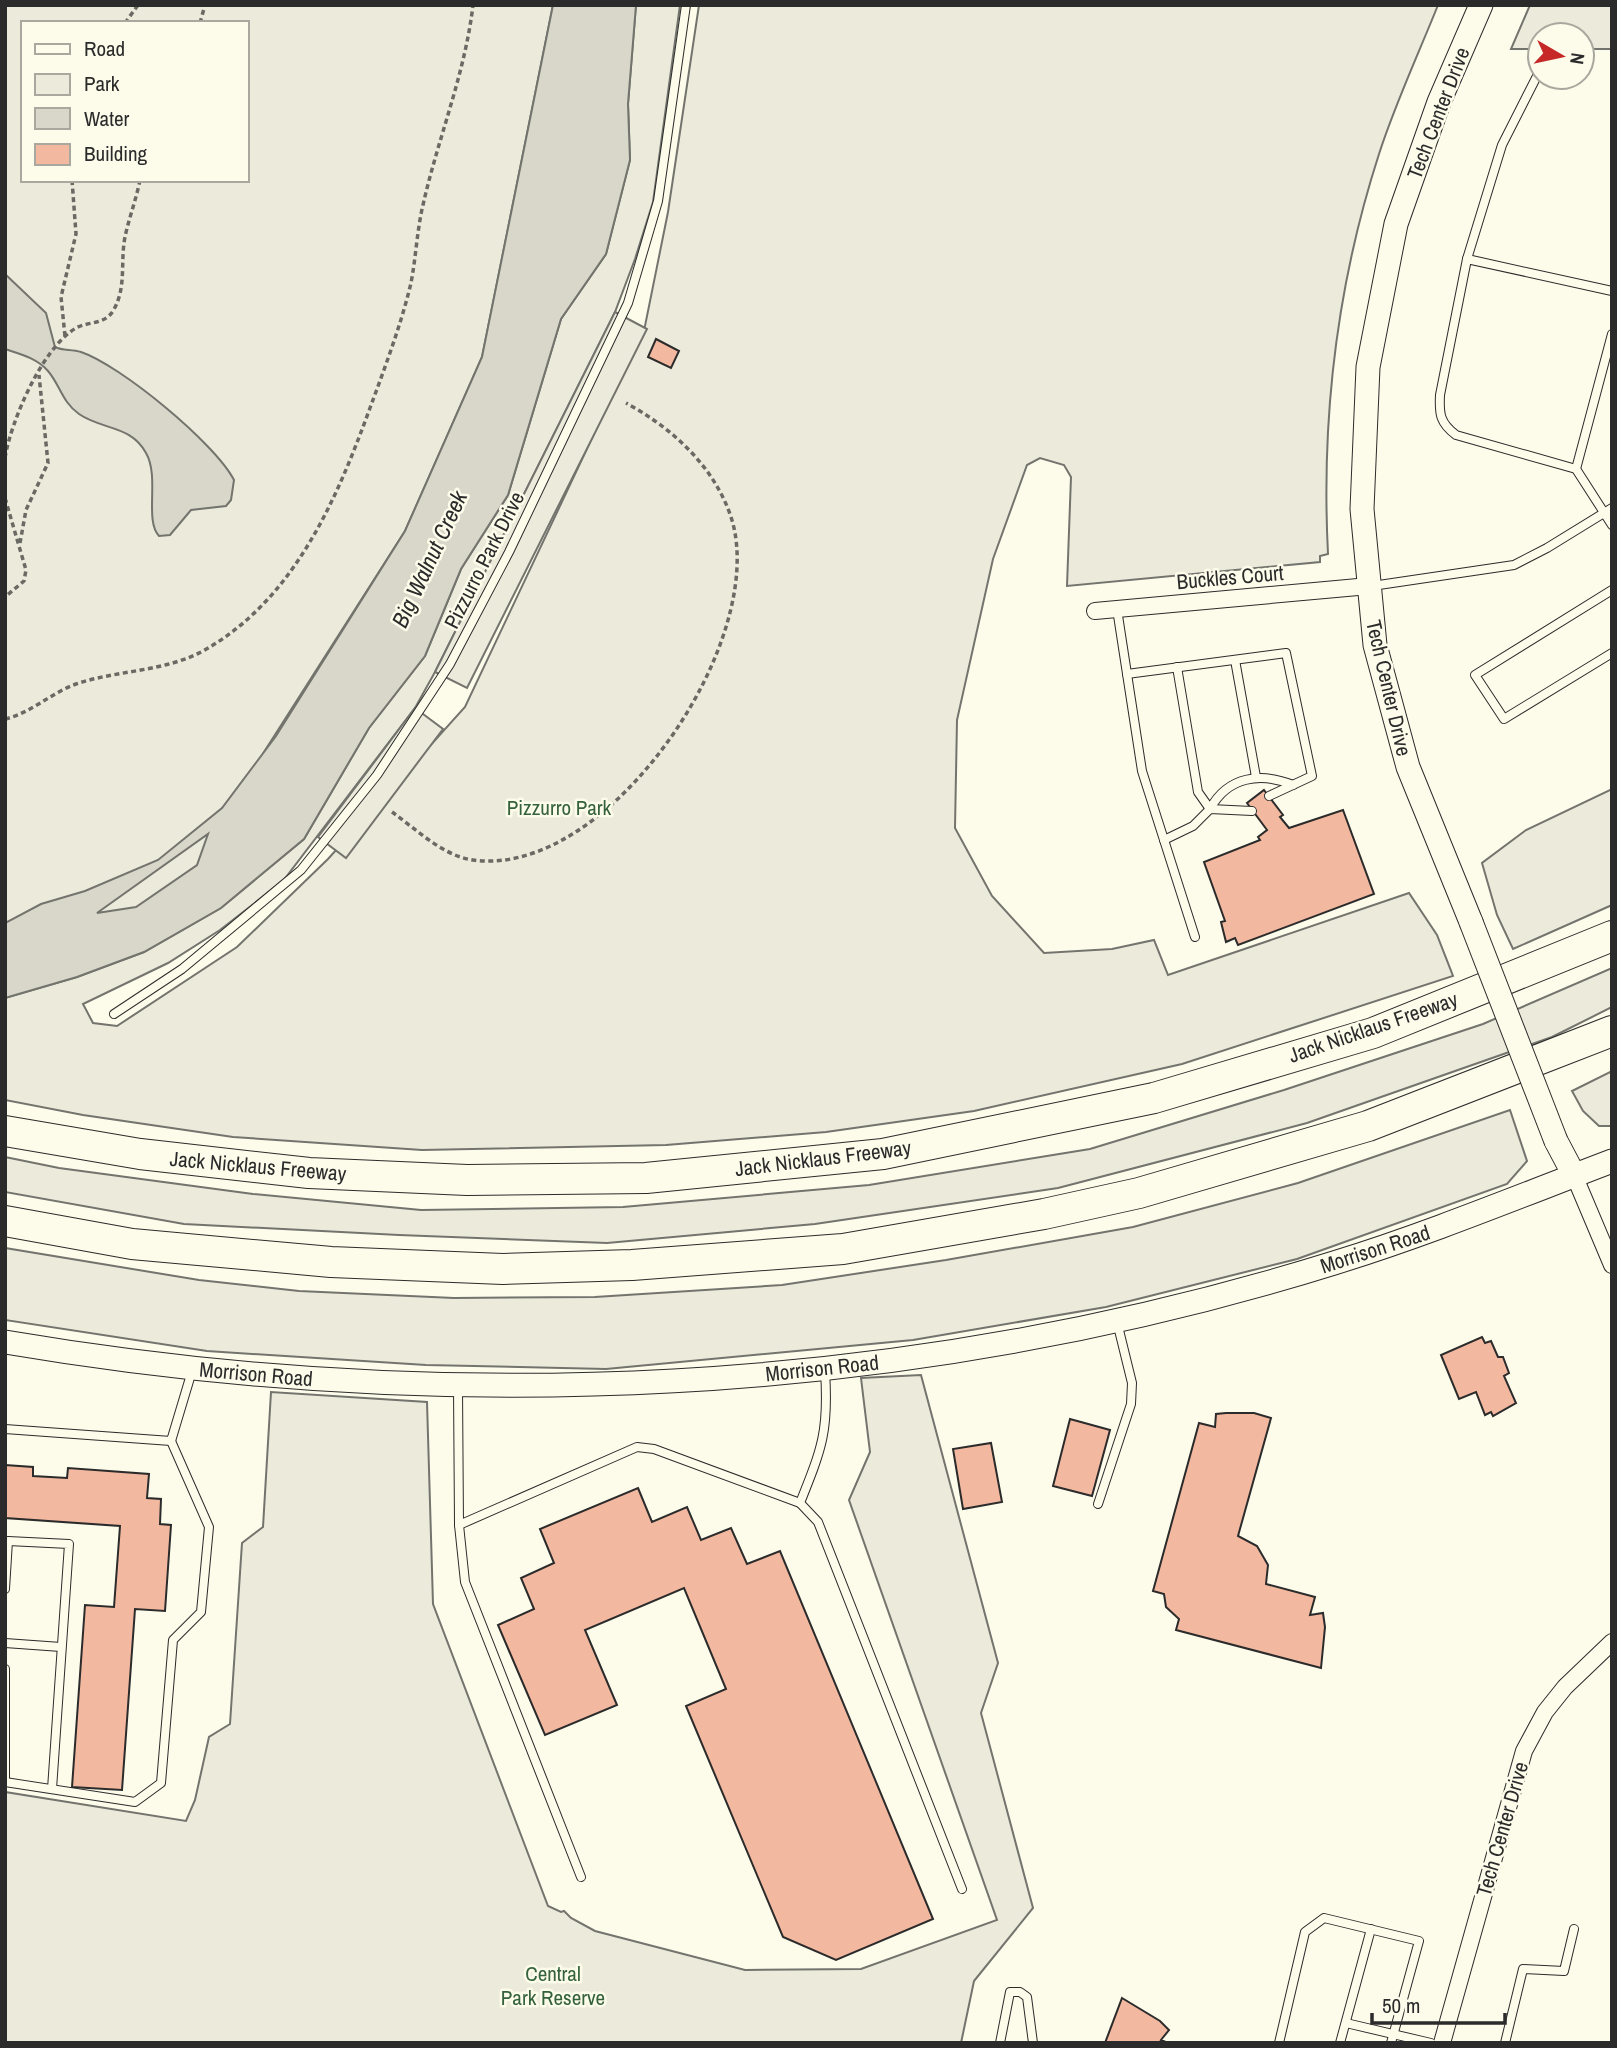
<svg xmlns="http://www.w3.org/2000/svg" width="1617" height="2048" font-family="'Archivo Narrow',sans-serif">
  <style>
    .green { fill: #ecebdb; stroke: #74746e; stroke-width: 2; fill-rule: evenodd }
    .parking { fill: #eceadb; stroke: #74746e; stroke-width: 2 }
    .water { fill: #d8d7c9; stroke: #74746e; stroke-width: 2; fill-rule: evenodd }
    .building { fill: #f2b8a0; stroke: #2b2b2b; stroke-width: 2 }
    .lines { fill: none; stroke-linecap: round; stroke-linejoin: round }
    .lane-casing { stroke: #2b2b2b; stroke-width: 10 }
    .street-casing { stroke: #2b2b2b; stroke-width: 18 }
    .secondary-casing { stroke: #2b2b2b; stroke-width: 25 }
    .highway-casing { stroke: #2b2b2b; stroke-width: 32 }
    .path { stroke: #6a6964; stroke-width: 3.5; stroke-dasharray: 5 3.5; stroke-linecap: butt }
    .lane { stroke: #fdfbea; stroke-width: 8 }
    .street { stroke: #fdfbea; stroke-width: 16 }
    .secondary { stroke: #fdfbea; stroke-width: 23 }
    .highway { stroke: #fdfbea; stroke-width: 30 }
    .secondary-bridge-casing { stroke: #2b2b2b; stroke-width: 25; stroke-linecap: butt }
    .secondary-bridge { stroke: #fdfbea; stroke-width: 23 }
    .labels { text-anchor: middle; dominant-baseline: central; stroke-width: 5; stroke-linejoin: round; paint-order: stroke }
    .street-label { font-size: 21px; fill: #2b2b2b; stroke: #fdfbea }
    .park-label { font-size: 21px; fill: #34623c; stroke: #fdfbea }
    .water-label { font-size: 23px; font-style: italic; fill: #2b2b2b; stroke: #fdfbea }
  </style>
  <rect width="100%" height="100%" fill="#fdfbea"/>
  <g class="green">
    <path d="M5 5H553L482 357 405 531 264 752 203 867 136 918 5 929ZM23 23H247V180H23Z"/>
    <path d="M636 5H680L653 202 635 259 615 312 435 672 415 708 283 881 220 930 168 963 83 1004 93 1023 117 1026 237 947 328 859 465 707 645 326 668 212 699 5H1438C1418 55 1395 104 1379 154 1337 284 1321 418 1328 554L1320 556V562L1067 586 1071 477 1064 465 1040 458 1027 465 993 559 957 720 955 828 992 896 1044 953 1112 949 1154 940 1168 975 1409 893 1437 935 1453 976 1182 1064 974 1111 826 1132 666 1145 422 1150 233 1137 83 1115 5 1100V998L77 977 144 952 221 908 304 839 369 728 425 656 461 569 508 495 561 319 606 254 630 160 628 104Z"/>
    <path d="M1530 5H1612V49H1582V35H1540V49H1511Z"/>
    <path d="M1612 789V905L1513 949 1497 915 1482 863 1526 830Z"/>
    <path d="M1612 968V1007L1552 1037 1307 1123 1058 1188 815 1224 607 1243 399 1235 184 1224 5 1192V1157L59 1168 253 1194 421 1210 623 1207 869 1185 1090 1149 1284 1090 1483 1024Z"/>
    <path d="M1612 1071V1126H1599L1583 1111 1572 1091Z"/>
    <path d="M1510 1110 1527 1161 1507 1184 1297 1259 1106 1307 913 1340 606 1369 426 1365 207 1351 5 1320V1248L199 1280 299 1291 454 1298 595 1297 782 1285 946 1260 1133 1227 1298 1183Z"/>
    <path d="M921 1375 998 1663 981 1713 1033 1908 974 1981 961 2043H5V1792L186 1821 195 1800 209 1737 230 1724 242 1543 263 1527 271 1392 427 1402 433 1604 548 1906 561 1912 564 1911 571 1918 595 1931 745 1970 861 1969 997 1920 849 1500 870 1452 861 1378Z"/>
  </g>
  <g class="parking">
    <path d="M615 312 647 329 467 688 435 672Z"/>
    <path d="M415 708 443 729 346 858 318 837Z"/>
  </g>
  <g class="water">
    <path d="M553 5H636L628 104 630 160 606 254 561 319 508 495 461 569 425 656 369 728 304 839 221 908 144 952 77 977 5 998V923L41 904 85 891 158 860 222 808 276 736 405 531 482 357ZM208 834 197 865 136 907 97 913Z"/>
    <path d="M5 274 46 313 55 347C63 351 71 349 81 352 120 365 215 443 234 480L231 500 226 506 191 510 170 535 159 536C144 520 160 477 146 453 131 425 102 430 79 414 62 402 60 385 48 371 37 358 20 354 5 349Z"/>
  </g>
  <g class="building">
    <path d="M656 339 679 351 671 368 648 357Z"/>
    <path d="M1264 790 1283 815 1280 817 1289 828 1343 810 1374 894 1238 945 1235 938 1226 942 1221 922 1225 921 1204 862 1260 840 1258 837 1267 830 1247 803Z"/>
    <path d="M1482 1337 1485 1343 1491 1341 1498 1357H1503L1509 1373 1504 1376 1516 1403 1493 1416 1491 1412 1485 1415 1476 1392 1459 1399 1441 1355Z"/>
    <path d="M1226 1413H1254L1271 1418 1238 1536 1257 1546 1268 1565 1266 1584 1315 1597 1310 1615 1323 1613 1325 1627 1321 1668 1176 1630 1179 1619 1166 1607 1164 1594 1153 1591 1199 1423 1215 1427 1216 1414Z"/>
    <path d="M1070 1419 1110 1430 1092 1496 1053 1486Z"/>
    <path d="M991 1443 1002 1502 963 1509 953 1449Z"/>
    <path d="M5 1465 33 1467V1476L67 1478 68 1468 149 1474 147 1498 161 1499 160 1524 171 1525 165 1611 135 1609 122 1790 72 1787 85 1605 114 1607 120 1526 5 1518Z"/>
    <path d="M638 1488 652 1522 687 1507 701 1540 731 1528 747 1564 780 1551 933 1919 836 1960 783 1937 686 1706 726 1689 684 1588 585 1630 617 1705 545 1735 498 1625 534 1609 521 1578 554 1563 540 1529Z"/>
    <path d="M1122 1998 1160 2021 1169 2030 1161 2040 1168 2043H1105Z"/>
  </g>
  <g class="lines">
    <g class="lane-casing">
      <g id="lane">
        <path d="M1467 259 1502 145 1538 74"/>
        <path d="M1612 291 1467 259 1440 395C1439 414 1440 423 1456 435L1576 469 1612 525"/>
        <path d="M1576 469 1612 334"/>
        <path d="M1372 586 1514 565 1547 548 1612 508"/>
        <path d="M1612 590 1475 675 1504 719 1612 653"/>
        <path d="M1117 609 1142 771 1195 937"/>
        <path d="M1235 660 1256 777"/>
        <path d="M1177 667 1198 792 1210 809C1228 776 1261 772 1293 785"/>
        <path d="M1127 674 1286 653 1312 776 1269 796"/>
        <path d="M1164 840 1193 826 1210 809 1252 811"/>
        <path d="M114 1014 182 969 301 870 377 775 450 664 509 552 628 303 658 201 686 5"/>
        <path d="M825 1371C829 1431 822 1448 800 1503L818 1522 962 1889"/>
        <path d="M458 1388 459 1525 637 1447 654 1449 800 1503"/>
        <path d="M5 1429 171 1441 192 1371"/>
        <path d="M1098 1504 1131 1404 1132 1383 1117 1322"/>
        <path d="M459 1525 465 1582 581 1877"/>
        <path d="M5 1589 8 1541 69 1544 52 1789"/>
        <path d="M5 1643 61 1647"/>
        <path d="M5 1669V1782"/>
        <path d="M5 1782 135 1802 161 1783 173 1640 201 1612 209 1527 171 1441"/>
        <path d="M1346 2023 1431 2043"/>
        <path d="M1000 2043 1010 1992H1020L1027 1997 1033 2043"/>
        <path d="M1279 2043 1305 1932 1324 1918 1419 1941 1391 2043"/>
        <path d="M1340 2043 1371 1929"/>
        <path d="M1505 2043 1523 1969 1564 1971 1574 1929"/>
      </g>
    </g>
    <g class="street-casing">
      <g id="street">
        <path d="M1095 611 1369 586"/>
        <path d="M1574 1175 1612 1265"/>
        <path d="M1442 2043 1524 1751 1545 1712 1565 1687 1612 1642"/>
      </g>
    </g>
    <g class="secondary-casing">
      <g id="secondary">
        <path d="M1471 922 1408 767 1375 645 1362 509 1368 367 1396 224 1439 102 1481 5"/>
        <path d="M1556 1141 1574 1175"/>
        <path d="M5 1342C447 1417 904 1397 1334 1263 1428 1234 1520 1196 1612 1161"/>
      </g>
    </g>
    <g class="highway-casing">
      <g id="highway">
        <path d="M5 1131 140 1154 309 1173 467 1180 646 1178 883 1154 1154 1098 1373 1033 1612 936"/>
        <path d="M5 1221 132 1244 331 1262 503 1269 632 1265 843 1249 1044 1214 1139 1193 1368 1126 1612 1031"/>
      </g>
    </g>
    <g class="path">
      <path d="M125 23 138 5"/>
      <path d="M200 23 205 5"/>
      <path d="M65 336 61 297 76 234 72 180"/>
      <path d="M5 458C11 421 42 348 76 328 89 321 104 325 113 311 127 288 120 262 125 237 129 218 136 200 140 180"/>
      <path d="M5 498 26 570 24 581 5 597"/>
      <path d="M20 543 26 510 48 463 39 375"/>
      <path d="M5 719C31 713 51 693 76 684 117 670 164 672 203 651 294 600 336 501 370 408 385 367 401 325 411 283 416 257 417 230 423 205 438 138 465 74 473 5"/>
      <path d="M392 812C416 829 443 856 473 860 609 879 771 639 731 517 714 466 672 428 626 403"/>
    </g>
    <use href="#lane" class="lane"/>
    <use href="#street" class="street"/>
    <use href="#secondary" class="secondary"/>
    <use href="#highway" class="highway"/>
    <g class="secondary-bridge-casing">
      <path id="secondary-bridge" d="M1471 922 1556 1141"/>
    </g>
    <use href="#secondary-bridge" class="secondary-bridge"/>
  </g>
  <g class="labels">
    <g class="street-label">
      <text transform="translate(1438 113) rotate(-69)">Tech Center Drive</text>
      <text transform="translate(484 560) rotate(-63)">Pizzurro Park Drive</text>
      <text transform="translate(1230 577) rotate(-5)">Buckles Court</text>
      <text transform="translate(1389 688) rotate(77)">Tech Center Drive</text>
      <text transform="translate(1373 1027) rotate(-19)">Jack Nicklaus Freeway</text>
      <text transform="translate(823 1158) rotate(-7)">Jack Nicklaus Freeway</text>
      <text transform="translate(258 1166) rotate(5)">Jack Nicklaus Freeway</text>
      <text transform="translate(1375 1249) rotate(-18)">Morrison Road</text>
      <text transform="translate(822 1368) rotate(-6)">Morrison Road</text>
      <text transform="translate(256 1374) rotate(5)">Morrison Road</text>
      <text transform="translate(1502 1829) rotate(-74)">Tech Center Drive</text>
    </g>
    <g class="park-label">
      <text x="559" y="807">Pizzurro Park</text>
      <text x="553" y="1973">Central<tspan x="553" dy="24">Park Reserve</tspan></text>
    </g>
    <g class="water-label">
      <text transform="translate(429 559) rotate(-65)">Big Walnut Creek</text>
    </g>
  </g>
  <rect width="1617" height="2048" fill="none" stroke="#2b2b2b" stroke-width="14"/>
  <rect x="21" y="21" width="228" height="161" fill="#fdfbea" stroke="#a9a89e" stroke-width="2"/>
  <rect x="35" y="44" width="35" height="10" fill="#fdfbea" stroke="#a9a89e" stroke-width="2"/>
  <text x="84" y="56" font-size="21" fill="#2b2b2b">Road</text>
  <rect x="35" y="74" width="35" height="21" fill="#ecebdb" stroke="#a9a89e" stroke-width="2"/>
  <text x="84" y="91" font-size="21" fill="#2b2b2b">Park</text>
  <rect x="35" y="108" width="35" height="21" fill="#d8d7c9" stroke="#a9a89e" stroke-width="2"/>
  <text x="84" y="126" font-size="21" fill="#2b2b2b">Water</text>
  <rect x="35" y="144" width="35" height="21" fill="#f2b8a0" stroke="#a9a89e" stroke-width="2"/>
  <text x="84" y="161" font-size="21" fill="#2b2b2b">Building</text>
  <g transform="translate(1561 56) rotate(99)"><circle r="33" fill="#fdfbea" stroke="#a9a89e" stroke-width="2"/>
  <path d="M0-5L12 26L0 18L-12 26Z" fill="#c62828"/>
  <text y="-10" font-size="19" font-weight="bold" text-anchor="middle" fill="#2b2b2b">N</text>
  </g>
  <path d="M1372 2013v10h133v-10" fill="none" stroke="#2b2b2b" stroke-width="3.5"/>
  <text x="1382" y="2013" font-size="21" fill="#2b2b2b" stroke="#fdfbea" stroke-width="5" paint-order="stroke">50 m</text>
</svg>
